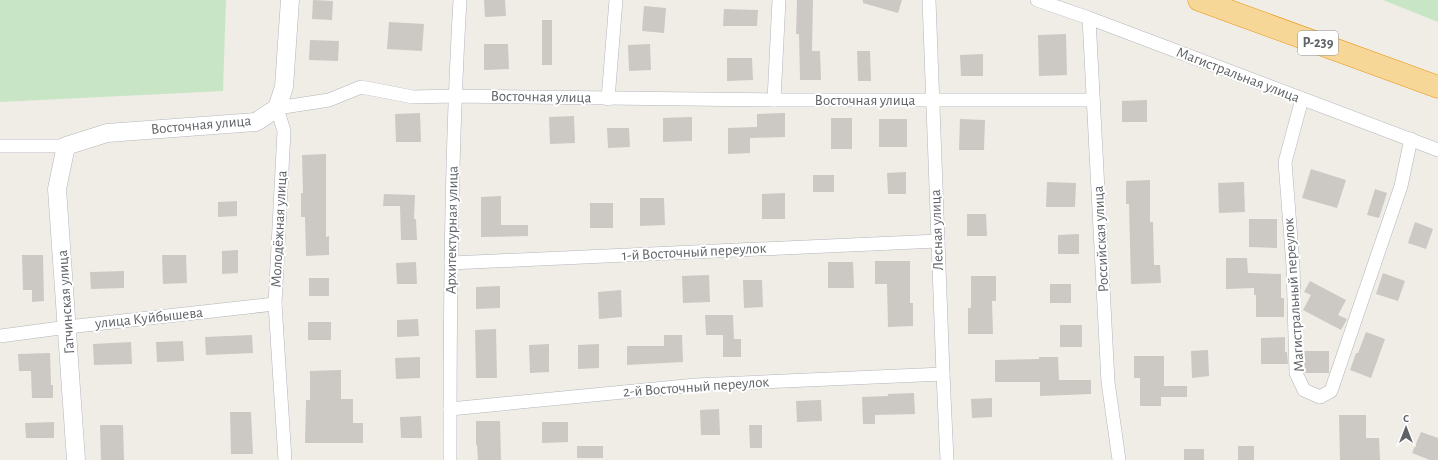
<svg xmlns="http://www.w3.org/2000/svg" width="1438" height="460" font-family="'Alegreya Sans',sans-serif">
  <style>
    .green { fill: #c8e6c6 }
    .building { fill: #ccc8c4 }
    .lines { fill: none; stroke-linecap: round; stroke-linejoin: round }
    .street-casing { stroke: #b2b5b9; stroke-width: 14 }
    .secondary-casing { stroke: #b3b7bb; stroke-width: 19 }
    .highway-casing { stroke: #ea940e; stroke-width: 23 }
    .street { stroke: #fff; stroke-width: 13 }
    .secondary { stroke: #fff; stroke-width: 18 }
    .highway { stroke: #f7d797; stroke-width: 22 }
    .labels { text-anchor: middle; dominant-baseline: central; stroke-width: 4; stroke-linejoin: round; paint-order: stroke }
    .shield { fill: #fff; stroke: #8f9295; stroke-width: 1 }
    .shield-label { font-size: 14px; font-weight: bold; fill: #5f6367 }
    .street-label { font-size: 15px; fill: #5f6367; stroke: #fff }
  </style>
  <rect width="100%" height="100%" fill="#f0ede7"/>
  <g class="green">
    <path d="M0 0H226L223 91 0 102Z"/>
    <path d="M1383 0H1438V22Z"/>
  </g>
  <g class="building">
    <path d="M313 0 333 1 332 20 312 19Z"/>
    <path d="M484 0H505L506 16 485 17Z"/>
    <path d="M797 0H813L812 51H820L821 80H800L799 34H796Z"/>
    <path d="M863 0H902L898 13 863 3Z"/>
    <path d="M644 6 666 8 664 33 642 31Z"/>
    <path d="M724 9 758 10 757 26H723Z"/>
    <rect x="542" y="20" width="10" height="45"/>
    <path d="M389 22 424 24 422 51 387 49Z"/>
    <path d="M1066 34 1067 75 1039 76 1038 35Z"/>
    <path d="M310 40 339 41 338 61 309 60Z"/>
    <path d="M484 44H508L509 69 484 70Z"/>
    <path d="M650 44 651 70 629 71 628 45Z"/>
    <path d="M857 51H870L871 81H858Z"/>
    <path d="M983 54V76H961L960 55Z"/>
    <path d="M727 58H752L753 80 727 81Z"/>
    <path d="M1147 100V122H1122V101Z"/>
    <path d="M420 113 421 142H396L395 114Z"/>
    <path d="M785 113V137L750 138V153L728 154V128L757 127V114Z"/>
    <path d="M574 116 575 143 550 144 549 117Z"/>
    <path d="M692 117V141L663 142V118Z"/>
    <rect x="831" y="118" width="21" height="31"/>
    <rect x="879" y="119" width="28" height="28"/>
    <path d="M960 119 985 120 984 150H959Z"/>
    <path d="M607 128H629L630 147 608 148Z"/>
    <path d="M326 154V237L329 236V255L306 256 305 217H301V193H303L302 155Z"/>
    <path d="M1311 169 1346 180 1337 208 1302 198Z"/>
    <path d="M906 172V194H888L887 173Z"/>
    <rect x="813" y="175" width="21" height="17"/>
    <path d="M1150 180V222H1153L1154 265H1160L1161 283 1131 284 1129 204H1126V181Z"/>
    <path d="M1047 182 1076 183 1075 207H1046Z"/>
    <path d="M1244 182 1245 212 1219 213 1218 183Z"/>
    <path d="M1375 189 1387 193 1379 218 1367 215Z"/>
    <path d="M785 193V219H762V194Z"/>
    <path d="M384 194 415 195 414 219H416L417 240H401L400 206H383Z"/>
    <path d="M501 196V225H528V236L481 237V197Z"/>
    <path d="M640 198H664L665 225 640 226Z"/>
    <path d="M237 201V216L218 217V202Z"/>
    <rect x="590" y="203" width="23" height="25"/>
    <path d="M967 214H986L987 236H967Z"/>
    <path d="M1249 219H1277V248L1249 247Z"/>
    <path d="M1415 222 1433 229 1426 249 1408 243Z"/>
    <path d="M1079 234V254H1058V235Z"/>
    <path d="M238 250V273L222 274V251Z"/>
    <path d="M22 255H43L44 301 32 302V290H23Z"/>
    <path d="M162 255H186L187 283 163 284Z"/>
    <path d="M1226 258H1247L1248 273 1281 274V298H1284V317H1256V295H1254V288L1226 289Z"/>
    <path d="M875 261H910V303H913V326L888 327 887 284H875Z"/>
    <path d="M416 262 417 284H397L396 263Z"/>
    <path d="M828 262H853L854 288H828Z"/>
    <path d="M124 271V288L91 289 90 272Z"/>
    <path d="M1383 273 1405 281 1398 301 1376 294Z"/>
    <path d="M709 275 710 302 683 303 682 276Z"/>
    <path d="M971 276H996V301H992L993 334H968V308H971Z"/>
    <rect x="309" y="278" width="20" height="18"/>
    <path d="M743 280H762L763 307 744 308Z"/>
    <path d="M1310 281 1346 300 1338 315 1347 319 1341 330 1303 310 1311 295 1304 292Z"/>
    <rect x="1050" y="284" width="21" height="19"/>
    <path d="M500 286V308L476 309V287Z"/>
    <path d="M621 290 622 317 599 319 598 292Z"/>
    <path d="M705 315H733L734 339H741V357H723V335H706Z"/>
    <path d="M418 319 419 336 397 337V320Z"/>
    <rect x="308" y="322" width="23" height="18"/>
    <rect x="1060" y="325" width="22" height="22"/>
    <path d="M496 329 497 378H476L475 330Z"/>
    <path d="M1366 332 1385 339 1371 378 1350 370 1356 353H1358Z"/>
    <path d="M252 335 253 353 206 355 205 337Z"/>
    <path d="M664 335H682L683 362 627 365V346H664Z"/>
    <path d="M1285 337V352H1287L1288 364H1261V338Z"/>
    <path d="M183 341 184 361 157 362 156 342Z"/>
    <path d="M131 342 132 364 94 365 93 344Z"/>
    <path d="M549 344V372L530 373 529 345Z"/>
    <path d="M599 344V368L578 369V345Z"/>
    <path d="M1208 350 1209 376 1192 378 1191 351Z"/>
    <path d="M1303 351H1329V373H1305Z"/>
    <path d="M50 353 51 385H53V398H32L31 371H19L18 354Z"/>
    <path d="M1134 356H1164V386H1187V397H1161V406H1140V378H1134Z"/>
    <path d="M420 357V378L396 379 395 358Z"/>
    <path d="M1039 357H1058L1059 380H1091V394L1040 396V382H995V360L1039 359Z"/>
    <path d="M341 370V399H353V423H363V443H305L306 400H310V371Z"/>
    <path d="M914 393 915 414 875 415V424H863L862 397 888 396V394Z"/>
    <path d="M992 398V417L972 418 971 399Z"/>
    <path d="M821 400 822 421 797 422 796 401Z"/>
    <path d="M719 409 720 435H701L700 410Z"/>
    <path d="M230 412H251L253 454H231Z"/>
    <path d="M1339 415H1366V438H1379L1380 460H1340Z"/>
    <path d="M421 416 422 438H401L400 417Z"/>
    <path d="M476 421H500L501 460H478L477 445H476Z"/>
    <path d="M54 422V438H26L25 423Z"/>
    <path d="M542 422H568V442L542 443Z"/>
    <path d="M100 425H123L124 460H101Z"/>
    <path d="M749 425H762V448H750Z"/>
    <path d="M1421 432 1438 438V460H1430L1412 453Z"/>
    <rect x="577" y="446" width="26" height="12"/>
    <rect x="1238" y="446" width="16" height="14"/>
    <rect x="1184" y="449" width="20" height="11"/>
  </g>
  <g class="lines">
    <g class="street-casing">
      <g id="street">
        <path d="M929 0 943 374 947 460"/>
        <path d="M1037 0 1089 18 1438 150"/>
        <path d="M1089 18 1108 382 1119 460"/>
        <path d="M608 99 616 0"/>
        <path d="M1302 99 1285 162 1293 266 1296 373 1304 390 1320 397 1331 391 1401 186 1411 139"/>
        <path d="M774 100 779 0"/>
        <path d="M0 146H66"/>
        <path d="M451 263 938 241"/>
        <path d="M0 336 68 327 275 304"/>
        <path d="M450 409 696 385 943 374"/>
        <path d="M285 460 275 304 284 131 277 108 329 100 361 87 413 97 454 96 774 100H1093"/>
        <path d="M450 460C450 307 451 153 460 0"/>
      </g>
    </g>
    <g class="secondary-casing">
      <path id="secondary" d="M76 460 57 189 66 146 107 133 256 122 277 108 284 87 290 0"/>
    </g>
    <g class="highway-casing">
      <path id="highway" d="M1199 0 1438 87"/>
    </g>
    <use href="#street" class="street"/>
    <use href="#secondary" class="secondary"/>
    <use href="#highway" class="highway"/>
  </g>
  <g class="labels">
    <rect class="shield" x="1298" y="31" width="40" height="24" rx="3"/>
    <g class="shield-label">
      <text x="1318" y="43">Р-239</text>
    </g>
    <g class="street-label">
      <text transform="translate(1238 75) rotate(21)">Магистральная улица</text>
      <text transform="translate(541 97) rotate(1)">Восточная улица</text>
      <text x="865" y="100">Восточная улица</text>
      <text transform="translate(201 125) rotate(-5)">Восточная улица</text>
      <text transform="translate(279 229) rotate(-87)">Молодёжная улица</text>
      <text transform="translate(452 230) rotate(-89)">Архитектурная улица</text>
      <text transform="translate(937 230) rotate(-92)">Лесная улица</text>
      <text transform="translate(1101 239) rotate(-93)">Российская улица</text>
      <text transform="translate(694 252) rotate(-3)">1-й Восточный переулок</text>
      <text transform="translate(1294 295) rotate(-94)">Магистральный переулок</text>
      <text transform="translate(66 302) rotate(-94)">Гатчинская улица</text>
      <text transform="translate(149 318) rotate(-6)">улица Куйбышева</text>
      <text transform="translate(696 387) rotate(-4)">2-й Восточный переулок</text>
    </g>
  </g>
  <g transform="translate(1406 428)" stroke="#ffffff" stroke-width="3" paint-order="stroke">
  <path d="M0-3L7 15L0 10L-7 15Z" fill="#5f6367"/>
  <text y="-6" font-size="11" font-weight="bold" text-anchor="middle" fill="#5f6367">С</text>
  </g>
</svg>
